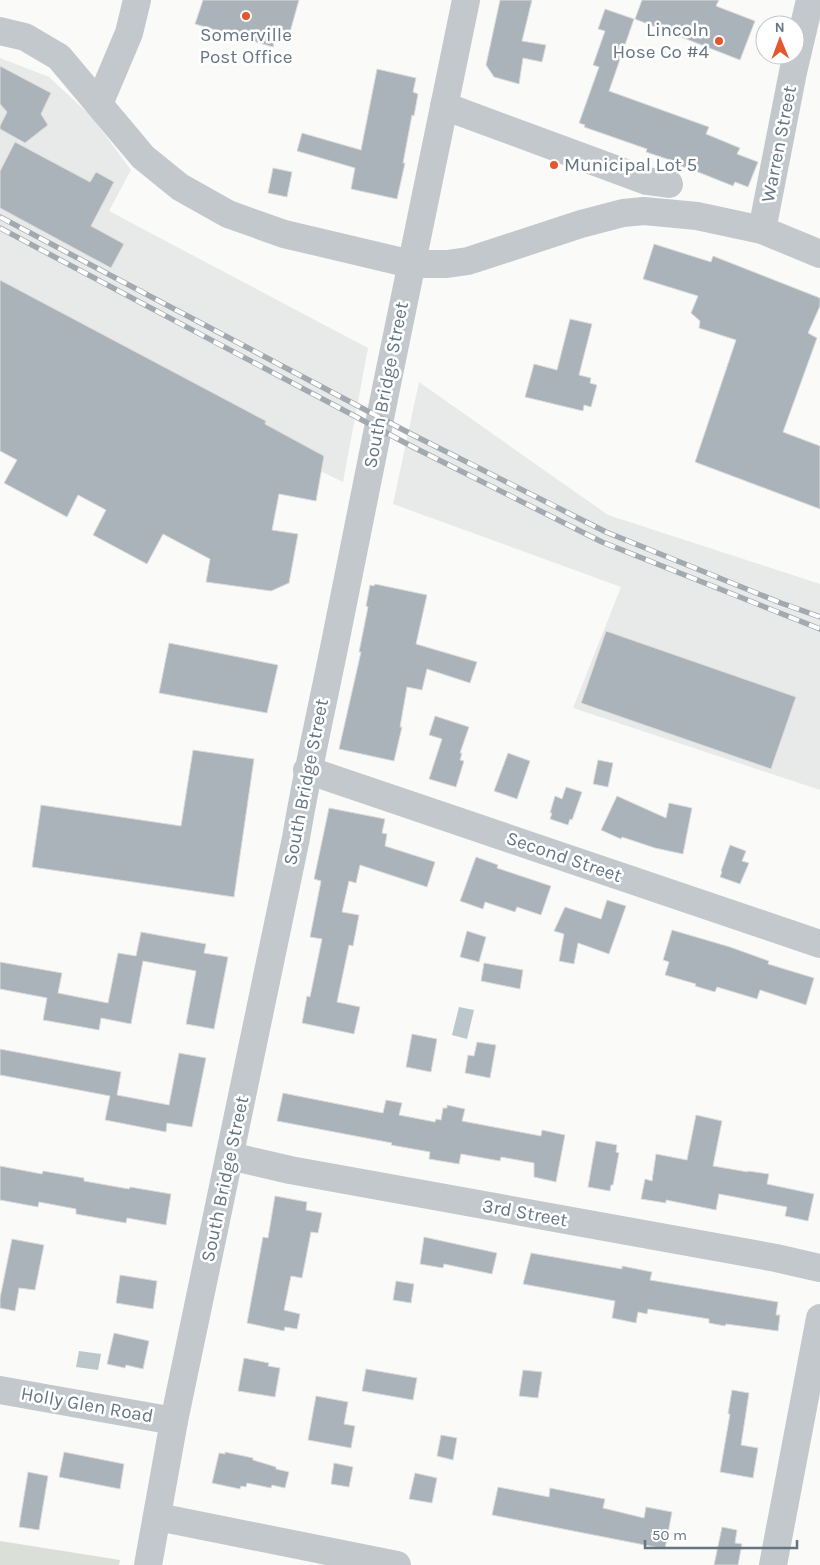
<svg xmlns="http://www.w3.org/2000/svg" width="820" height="1565" font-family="Karla,sans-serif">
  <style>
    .built { fill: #e8e9e9 }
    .green { fill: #dadfd7 }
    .water { fill: #bbc7cb }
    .building { fill: #aab3b9; stroke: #dcdcda }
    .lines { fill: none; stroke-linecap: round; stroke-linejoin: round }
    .minor { stroke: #c3c8cc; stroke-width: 28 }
    .rail-casing { stroke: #a2aab0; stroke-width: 5.5 }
    .rail { stroke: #fff; stroke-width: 4; stroke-dasharray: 11; stroke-linecap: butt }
    .poi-dot { fill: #e4572e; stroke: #fff; stroke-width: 2 }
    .labels { text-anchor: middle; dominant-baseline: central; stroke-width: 5; stroke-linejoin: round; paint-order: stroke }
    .poi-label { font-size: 19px; fill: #657683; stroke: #fff; text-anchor: end }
    .street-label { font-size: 19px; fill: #657683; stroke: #fff }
  </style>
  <rect width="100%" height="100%" fill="#fafaf8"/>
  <g class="built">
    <path d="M0 58 49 77 92 117 131 170 109 211 368 348 343 482 72 351 0 311Z"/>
    <path d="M419 382 608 515 820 584V790L573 708 621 587 393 504Z"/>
  </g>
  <path class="green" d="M0 1541 120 1560 119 1565H0Z"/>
  <g class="water">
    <path d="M459 1007 474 1010 467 1039 452 1035Z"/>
    <path d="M79 1351 101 1354 98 1370 76 1367Z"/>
  </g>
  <g class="building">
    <path d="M203 0H299L290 32 278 29 273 47 195 24Z"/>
    <path d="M500 0H532L522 41 546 45 542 62 523 58 519 84 494 77 486 65Z"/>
    <path d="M642 0H719L716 6 755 21 740 60 635 19Z"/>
    <path d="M605 9 634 19 609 91 709 127 706 134 740 148 737 154 758 162 748 187 735 182 733 186 698 172 675 164 676 162 646 152 647 149 584 127 585 125 579 123 599 67 593 65 605 31 598 29Z"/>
    <path d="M0 66 51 93 41 114 48 125 25 143 0 129V126L7 112 0 104Z"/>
    <path d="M377 69 416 78 413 92 418 94 414 116 412 115 403 163H405L397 199 351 189 355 168 297 151 302 133 361 150Z"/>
    <path d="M15 142 90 182 96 172 114 182 91 226 124 244 111 268 0 208V171Z"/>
    <path d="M273 168 292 172 287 197 268 193Z"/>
    <path d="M654 244 711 262 713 256 820 298V306L808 333 817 338 783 432 820 446V509L695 462 736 340 699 328 700 321 691 313 698 296 643 279Z"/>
    <path d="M0 280 266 421 265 424 324 456 316 501 279 494 272 530 298 534 289 583 271 591 206 582 210 559 163 534 147 564 93 535 106 510 78 495 67 517 4 483 17 460 0 451Z"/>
    <path d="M570 319 592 324 579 375 591 378 590 383 597 385 591 407 584 405 583 411 525 397 534 364 557 370Z"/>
    <path d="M375 584 427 595 416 644 477 662 470 683 427 669 422 690 407 687 400 727H402L394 761 339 749 361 652H359L368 607 366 606 370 585 374 586Z"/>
    <path d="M606 631 796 697 771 769 581 703Z"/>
    <path d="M169 643 278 665 267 713 159 693Z"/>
    <path d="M435 716 469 727 460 753H462L460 760 464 761 456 787 429 779 442 739 429 735Z"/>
    <path d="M193 750 254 759 234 897 32 867 41 805 181 826Z"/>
    <path d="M508 753 530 761 517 799 494 791Z"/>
    <path d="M598 760 613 763 608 787 593 784Z"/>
    <path d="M566 787 582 792 572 820 570 819 568 825 550 819 552 813H550L555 796 562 799Z"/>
    <path d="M617 796 666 818 669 803 692 808 683 854 655 848 622 837 621 839 601 830Z"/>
    <path d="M329 808 385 819 382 833 387 834 385 846 435 862 427 887 360 865 356 883 349 881 342 912 359 915 353 946 349 945 337 1002 360 1007 354 1034 302 1023 307 996 310 997 322 939 310 937 321 881 314 879Z"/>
    <path d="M730 845 746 851 742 861 749 863 740 884 720 877 722 872 721 871Z"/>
    <path d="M476 857 498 865 497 868 551 886 541 915 517 907 515 912 485 902 483 909 460 901Z"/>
    <path d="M607 900 626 906 609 954 578 943 574 964 559 961 564 934 554 931 565 907 601 919Z"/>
    <path d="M672 930 730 947 769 961 768 964 814 978 806 1005 760 990 757 999 717 987 715 992 695 986 696 984 665 975 669 962 663 960Z"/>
    <path d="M467 931 486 937 479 962 460 957Z"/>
    <path d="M141 932 206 944 204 953 228 957 214 1029 186 1024 196 971 143 961 131 1024 101 1018 99 1030 43 1020 47 998 0 989V962L62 973 58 993 108 1003 118 953 136 956Z"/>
    <path d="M484 963 523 970 520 989 481 981Z"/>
    <path d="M412 1034 437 1039 431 1072 406 1067Z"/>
    <path d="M477 1042 496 1045 490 1078 465 1073 468 1055 474 1056Z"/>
    <path d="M0 1049 121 1072 117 1095 169 1105 179 1053 206 1058 192 1127 167 1123 166 1132 105 1120 110 1096 0 1075Z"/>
    <path d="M283 1093 383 1113 386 1100 402 1103 399 1115 435 1122 436 1119 441 1120 443 1108H447V1105L465 1109 462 1121 541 1136 542 1130 565 1135 556 1182 534 1177V1163L501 1157 500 1161 461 1154 459 1164 429 1159 430 1152 391 1145 392 1143 277 1121Z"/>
    <path d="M696 1115 722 1121 713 1166 748 1172V1171L769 1174 767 1184 814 1194 808 1221 785 1216 787 1207 719 1194 716 1210 666 1200V1203L641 1199 645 1179 652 1181 656 1154 687 1160Z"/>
    <path d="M596 1141 617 1145 616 1152 619 1153 613 1185H611L610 1191 588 1187Z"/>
    <path d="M0 1166 42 1174 43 1171 84 1178V1181L129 1189 130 1187 171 1194 166 1225 127 1218 126 1223 76 1214V1209L39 1202 38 1207 0 1200Z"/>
    <path d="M275 1196 307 1202 306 1210 322 1213 318 1233 311 1232 302 1278 291 1276 284 1310 300 1314 297 1329 285 1327 284 1331 247 1323 263 1237 268 1238Z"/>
    <path d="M424 1237 497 1253 492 1274 444 1264 443 1268 420 1264Z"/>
    <path d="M12 1239 44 1245 35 1290 19 1288 15 1311 0 1308V1298Z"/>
    <path d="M531 1253 622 1269V1266L652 1272 650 1280 778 1302 776 1315H780L778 1331 726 1324 725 1326 709 1323V1319L648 1309 647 1314 638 1312 636 1323 612 1318 615 1301 523 1284Z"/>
    <path d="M120 1275 157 1281 153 1309 116 1303Z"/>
    <path d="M396 1281 414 1284 411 1303 393 1300Z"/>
    <path d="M114 1333 149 1341 143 1369 126 1365 125 1368 107 1364Z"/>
    <path d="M244 1358 269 1363 268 1366 280 1368 275 1397 238 1391Z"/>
    <path d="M366 1369 417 1378 413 1400 362 1391Z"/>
    <path d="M523 1370 542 1372 538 1398 519 1396Z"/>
    <path d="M732 1390 749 1393 741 1445 758 1448 753 1478 720 1472 730 1414H728Z"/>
    <path d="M316 1396 348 1402 344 1424 355 1426 351 1448 308 1440Z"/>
    <path d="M441 1435 457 1438 453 1460 437 1456Z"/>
    <path d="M64 1452 124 1464 120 1489 59 1477Z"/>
    <path d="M225 1452 253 1458V1460L276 1467V1469L289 1472 285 1488 272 1485 271 1488 247 1483 246 1487 241 1486 240 1489 212 1483 219 1453 225 1454Z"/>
    <path d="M334 1463 353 1467 349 1487 331 1484Z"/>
    <path d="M28 1472 48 1476 39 1530 19 1527Z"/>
    <path d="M415 1473 437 1478 432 1503 409 1499Z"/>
    <path d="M498 1487 549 1497 550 1488 605 1499 603 1508 644 1518 646 1507 672 1512 665 1549 492 1515Z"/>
    <path d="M722 1527 737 1530 735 1543 742 1544 738 1565H714Z"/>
  </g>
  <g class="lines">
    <g class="minor">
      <path d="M0 31 25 37 59 57 143 157 180 187 228 214 284 234 411 264H447L468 261 581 224 623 213 644 211 697 216 762 230 820 254"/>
      <path d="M99 104 129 33 137 0"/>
      <path d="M444 106 647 181 669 184"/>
      <path d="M762 230 793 72 810 0"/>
      <path d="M307 770 820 944"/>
      <path d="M230 1156 290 1170 776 1258 820 1268"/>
      <path d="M0 1390 174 1421"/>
      <path d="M158 1517 397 1565"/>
      <path d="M148 1565 174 1421 296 838C308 766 325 695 339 623 380 415 423 208 466 0"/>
      <path d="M773 1565 820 1318"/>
    </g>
    <g class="rail-casing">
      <g id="rail">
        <path d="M0 217 413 435 606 532 781 603 820 617"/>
        <path d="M0 228 413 447 602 542 820 629"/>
      </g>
    </g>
    <use href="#rail" class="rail"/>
  </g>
  <g class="poi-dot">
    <circle cx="246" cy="16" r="5"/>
    <circle cx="719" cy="41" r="5"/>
    <circle cx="554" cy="165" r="5"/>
  </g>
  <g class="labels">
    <g class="poi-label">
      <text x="709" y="30">Lincoln<tspan x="709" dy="22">Hose Co #4</tspan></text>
      <text x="246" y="35" text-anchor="middle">Somerville<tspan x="246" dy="22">Post Office</tspan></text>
      <text x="564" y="165" text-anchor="start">Municipal Lot 5</text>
    </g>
    <g class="street-label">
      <text transform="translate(779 144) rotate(-79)">Warren Street</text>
      <text transform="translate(386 385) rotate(-79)">South Bridge Street</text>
      <text transform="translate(306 782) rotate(-79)">South Bridge Street</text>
      <text transform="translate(564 857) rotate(19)">Second Street</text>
      <text transform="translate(225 1179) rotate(-78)">South Bridge Street</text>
      <text transform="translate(525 1213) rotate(10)">3rd Street</text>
      <text transform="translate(87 1405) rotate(10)">Holly Glen Road</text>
    </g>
  </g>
  <g transform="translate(780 40) rotate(359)"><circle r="24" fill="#ffffff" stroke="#c1c8cd"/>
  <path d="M0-4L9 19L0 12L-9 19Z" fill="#e4572e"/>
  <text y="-8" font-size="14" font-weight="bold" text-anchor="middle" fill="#657683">N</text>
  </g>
  <path d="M645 1540v8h152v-8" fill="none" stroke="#657683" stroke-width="2.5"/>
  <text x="652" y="1540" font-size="15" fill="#657683" stroke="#ffffff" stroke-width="4" paint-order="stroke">50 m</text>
</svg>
